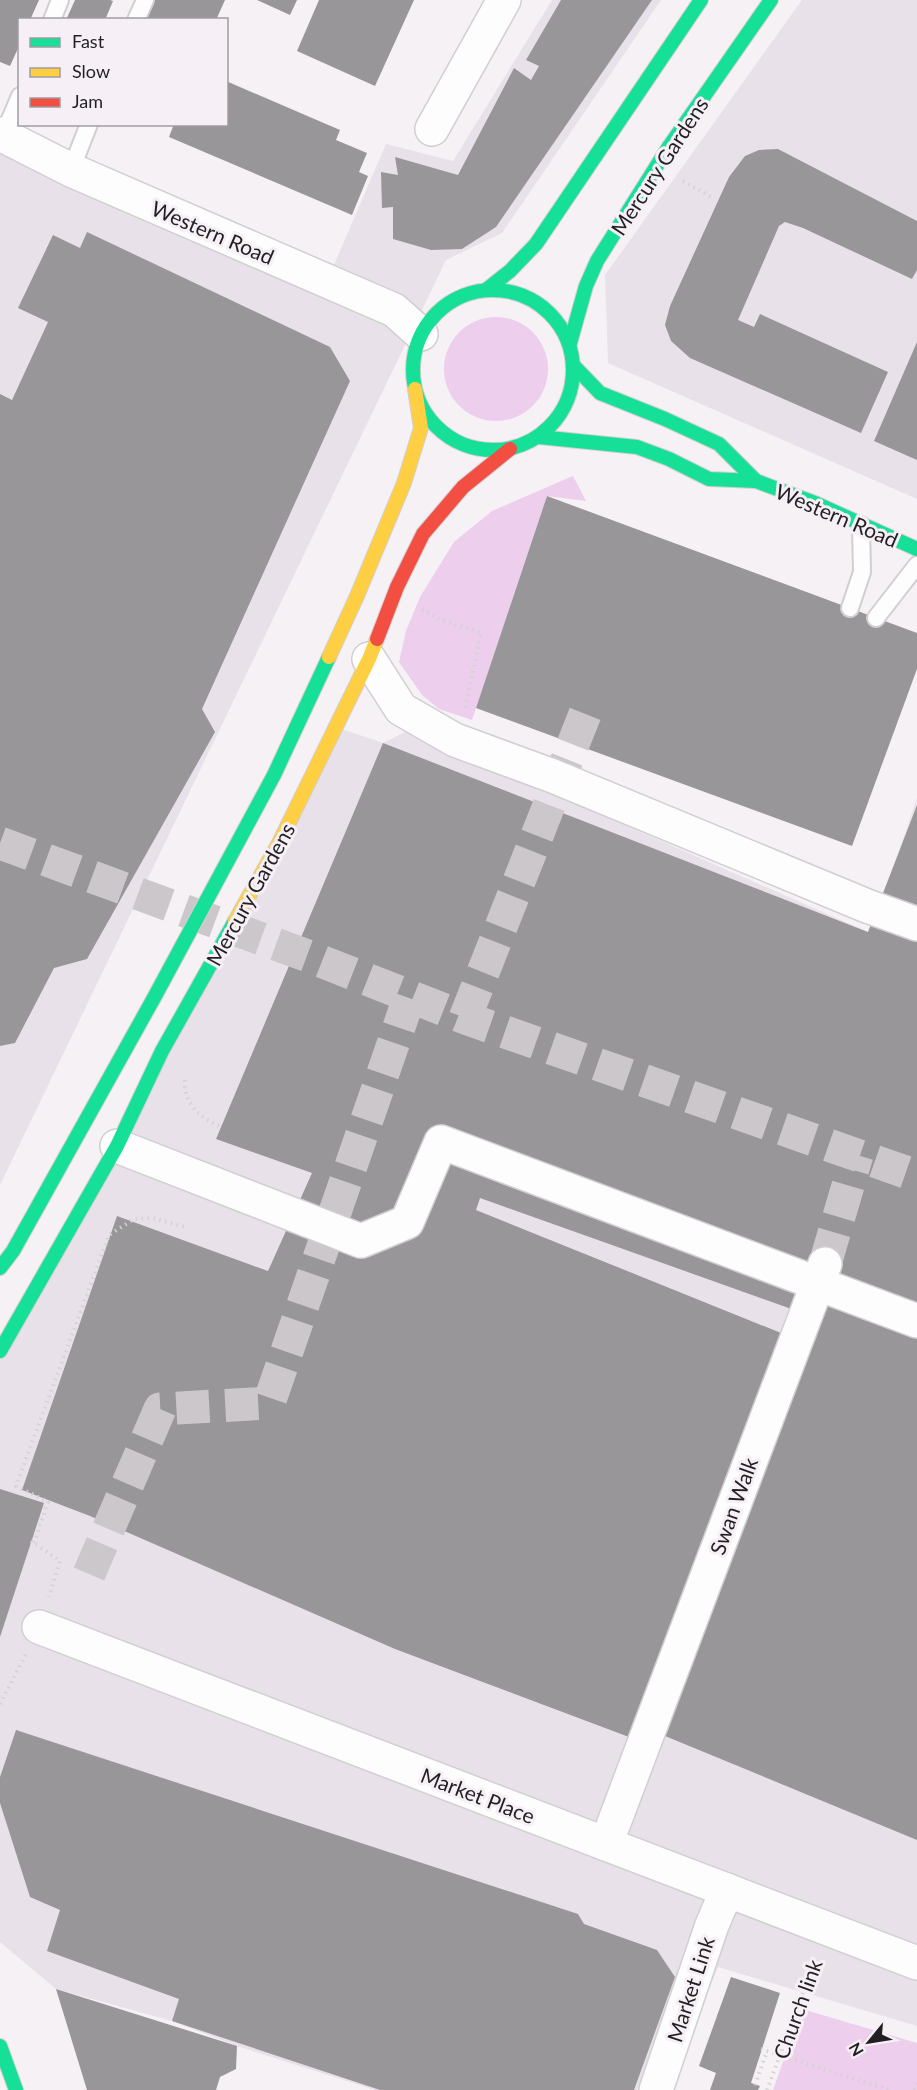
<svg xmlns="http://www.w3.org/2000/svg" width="917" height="2090" font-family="Lato,sans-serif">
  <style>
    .built { fill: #e9e1e9 }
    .green { fill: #edceec }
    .building { fill: #999699 }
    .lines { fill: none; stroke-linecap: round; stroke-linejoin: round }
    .street-tunnel { stroke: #cbc7cb; stroke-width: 33; stroke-dasharray: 33 16; stroke-linecap: butt }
    .lane-casing { stroke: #d1cfd1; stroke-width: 20 }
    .street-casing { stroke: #d1cfd1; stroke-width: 36 }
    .fast-casing { stroke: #d1cfd1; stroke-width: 16 }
    .slow-casing { stroke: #d1cfd1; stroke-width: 16 }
    .jam-casing { stroke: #d1cfd1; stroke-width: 16 }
    .path { stroke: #d3d3d3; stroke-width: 4; stroke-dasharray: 1.5 4.5; stroke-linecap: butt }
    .lane { stroke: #fefdfe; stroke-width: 16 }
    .street { stroke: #fefdfe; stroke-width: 33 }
    .fast { stroke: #16e098; stroke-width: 14 }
    .slow { stroke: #ffcf43; stroke-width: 14 }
    .jam { stroke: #f24e42; stroke-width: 14 }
    .labels { text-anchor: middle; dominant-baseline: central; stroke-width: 6; stroke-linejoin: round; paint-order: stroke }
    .street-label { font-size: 21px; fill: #211f21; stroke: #f6f0f6 }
  </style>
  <rect width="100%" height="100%" fill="#f5f1f5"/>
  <g class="built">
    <path d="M552 0H661L502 233 446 260 0 1185V132L327 281 386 144 453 161Z"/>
    <path d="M802 0H917V499L608 363 605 275Z"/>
    <path d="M336 727 383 743 409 730 868 932 888 884 917 798V2026L718 1967 667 2090H375L237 2046 172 2021 56 1989 0 1942V1351Z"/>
  </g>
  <g class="green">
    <circle cx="496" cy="369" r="52"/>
    <path d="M573 476 586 501 547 496 472 720 439 709 422 695 399 662 406 631 420 597 454 542 492 511Z"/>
    <path d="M802 2009 917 2043V2090H773Z"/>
  </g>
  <g class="building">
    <path d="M0 0H39L30 20H20V44L10 66 0 62Z"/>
    <path d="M75 0H110L113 1 105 20H66Z"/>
    <path d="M153 0H225L216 20H144Z"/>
    <path d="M257 0H297L290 15Z"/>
    <path d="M319 0H414L375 86 297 51Z"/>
    <path d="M561 0H652L496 227 462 249 431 250 393 239V207L382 208 381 172 398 175 395 157 458 175 514 68 531 80 539 66 526 60Z"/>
    <path d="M226 81 340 130 336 140 367 153 359 172 368 176 352 215 169 137 174 124H226Z"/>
    <path d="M778 149 917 221V270L912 279 803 228 785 222 779 226 738 320 754 327 760 314 888 372 861 433 690 358 671 341 665 325 670 306 729 177 745 156 759 150Z"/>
    <path d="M87 232 330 347 350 381 202 709 215 732 87 959 54 968 15 1043 0 1046V394L12 400 48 322 18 308 53 235 80 248Z"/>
    <path d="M917 342V460L874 441Z"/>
    <path d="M547 496 917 633V669L852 846 476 708Z"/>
    <path d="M383 743 868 932 917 805V1840L665 1736 814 1317 480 1198 476 1210 786 1335 637 1740 395 1649 90 1516 22 1490 117 1216 268 1271 312 1173 216 1139Z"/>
    <path d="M0 1489 44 1503 0 1637Z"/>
    <path d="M16 1730 578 1914 584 1924 657 1950 675 1977 634 2090H380L172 2021 179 1999 47 1951 60 1910 30 1897 0 1803V1777Z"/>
    <path d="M731 1977 780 1993 751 2083 760 2086 758 2090H710L716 2073 699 2066Z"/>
    <path d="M56 1989 237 2046 236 2069 220 2077 216 2090H87Z"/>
  </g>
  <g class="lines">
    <g class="street-tunnel">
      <path d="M0 843 308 956 465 1018 917 1176"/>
      <path d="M465 1018 589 704"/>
      <path d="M825 1264 857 1155"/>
      <path d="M89 1574 160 1409 269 1403 409 998"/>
    </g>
    <g class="lane-casing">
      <g id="lane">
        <path d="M52 20 60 0"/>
        <path d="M136 20 145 0"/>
        <path d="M3 136 20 96"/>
        <path d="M71 170 89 124"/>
        <path d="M850 608 862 572 861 525"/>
        <path d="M876 618 917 565"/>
      </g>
    </g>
    <g class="street-casing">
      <g id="street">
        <path d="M432 129 504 0"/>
        <path d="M0 134 71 170 394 310 421 334"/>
        <path d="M369 659 401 709 455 740 553 776 867 906 917 924"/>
        <path d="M117 1146 361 1241 407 1222 441 1142 917 1321"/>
        <path d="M39 1627 917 1963"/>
        <path d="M606 1844 825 1264"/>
        <path d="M656 2090 712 1925 727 1890"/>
      </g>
    </g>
    <g class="fast-casing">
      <g id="fast">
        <path d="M486 290 510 271 536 244 701 0"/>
        <circle cx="493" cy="370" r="80"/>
        <path d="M570 343 586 286 597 261 668 148 771 0"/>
        <path d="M574 366 600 393 665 419 719 444 756 481"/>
        <path d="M539 437 637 447 669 459 709 479 756 481 815 503 917 549"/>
        <path d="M0 1268 13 1251 155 996 274 775 329 657"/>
        <path d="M0 1351 117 1146 162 1051 235 921"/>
        <path d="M0 2046 16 2090"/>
      </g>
    </g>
    <g class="slow-casing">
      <g id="slow">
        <path d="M329 657 357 596 404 483 421 428 415 389"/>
        <path d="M235 921 279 843 369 659 377 639"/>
      </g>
    </g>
    <g class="jam-casing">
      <path id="jam" d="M377 639 397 587 423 534 463 487 510 449"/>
    </g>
    <g class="path">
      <path d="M683 181 713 198"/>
      <path d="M422 610 445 621 481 633 465 709"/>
      <path d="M185 1080C183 1103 199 1117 219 1126"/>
      <path d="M31 1541 60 1561 49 1597"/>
      <path d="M34 1543 48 1502 16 1486 109 1235 134 1219 153 1218 185 1227"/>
      <path d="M0 1704 26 1654"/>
      <path d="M761 2049 890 2090"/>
      <path d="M755 2085 767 2051"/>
      <path d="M767 2090 816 1958"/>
      <path d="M914 2090 917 2083"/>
    </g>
    <use href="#lane" class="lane"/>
    <use href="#street" class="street"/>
    <use href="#fast" class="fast"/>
    <use href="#slow" class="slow"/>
    <use href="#jam" class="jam"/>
  </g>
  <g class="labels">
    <g class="street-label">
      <text transform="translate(659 166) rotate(-57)">Mercury Gardens</text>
      <text transform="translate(213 232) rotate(23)">Western Road</text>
      <text transform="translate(837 515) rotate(23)">Western Road</text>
      <text transform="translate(250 894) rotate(-61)">Mercury Gardens</text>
      <text transform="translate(733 1506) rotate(-70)">Swan Walk</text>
      <text transform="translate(478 1795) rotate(21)">Market Place</text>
      <text transform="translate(690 1989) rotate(-72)">Market Link</text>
      <text transform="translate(797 2009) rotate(-70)">Church link</text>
    </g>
  </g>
  <rect x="18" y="18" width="210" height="108" fill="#f6f0f6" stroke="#a19ca1" stroke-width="1.5"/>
  <rect x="30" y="38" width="30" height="9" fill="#16e098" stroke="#a19ca1" stroke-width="1.5"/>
  <text x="72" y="48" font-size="18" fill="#211f21">Fast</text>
  <rect x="30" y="68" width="30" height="9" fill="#ffcf43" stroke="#a19ca1" stroke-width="1.5"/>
  <text x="72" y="78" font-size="18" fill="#211f21">Slow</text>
  <rect x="30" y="98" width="30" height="9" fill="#f24e42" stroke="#a19ca1" stroke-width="1.5"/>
  <text x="72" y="108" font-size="18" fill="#211f21">Jam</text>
  <g transform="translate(869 2042) rotate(240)" stroke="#f6f0f6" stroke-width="4.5" paint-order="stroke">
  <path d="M0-4.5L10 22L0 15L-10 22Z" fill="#211f21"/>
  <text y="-9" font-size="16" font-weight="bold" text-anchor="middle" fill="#211f21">N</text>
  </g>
</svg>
